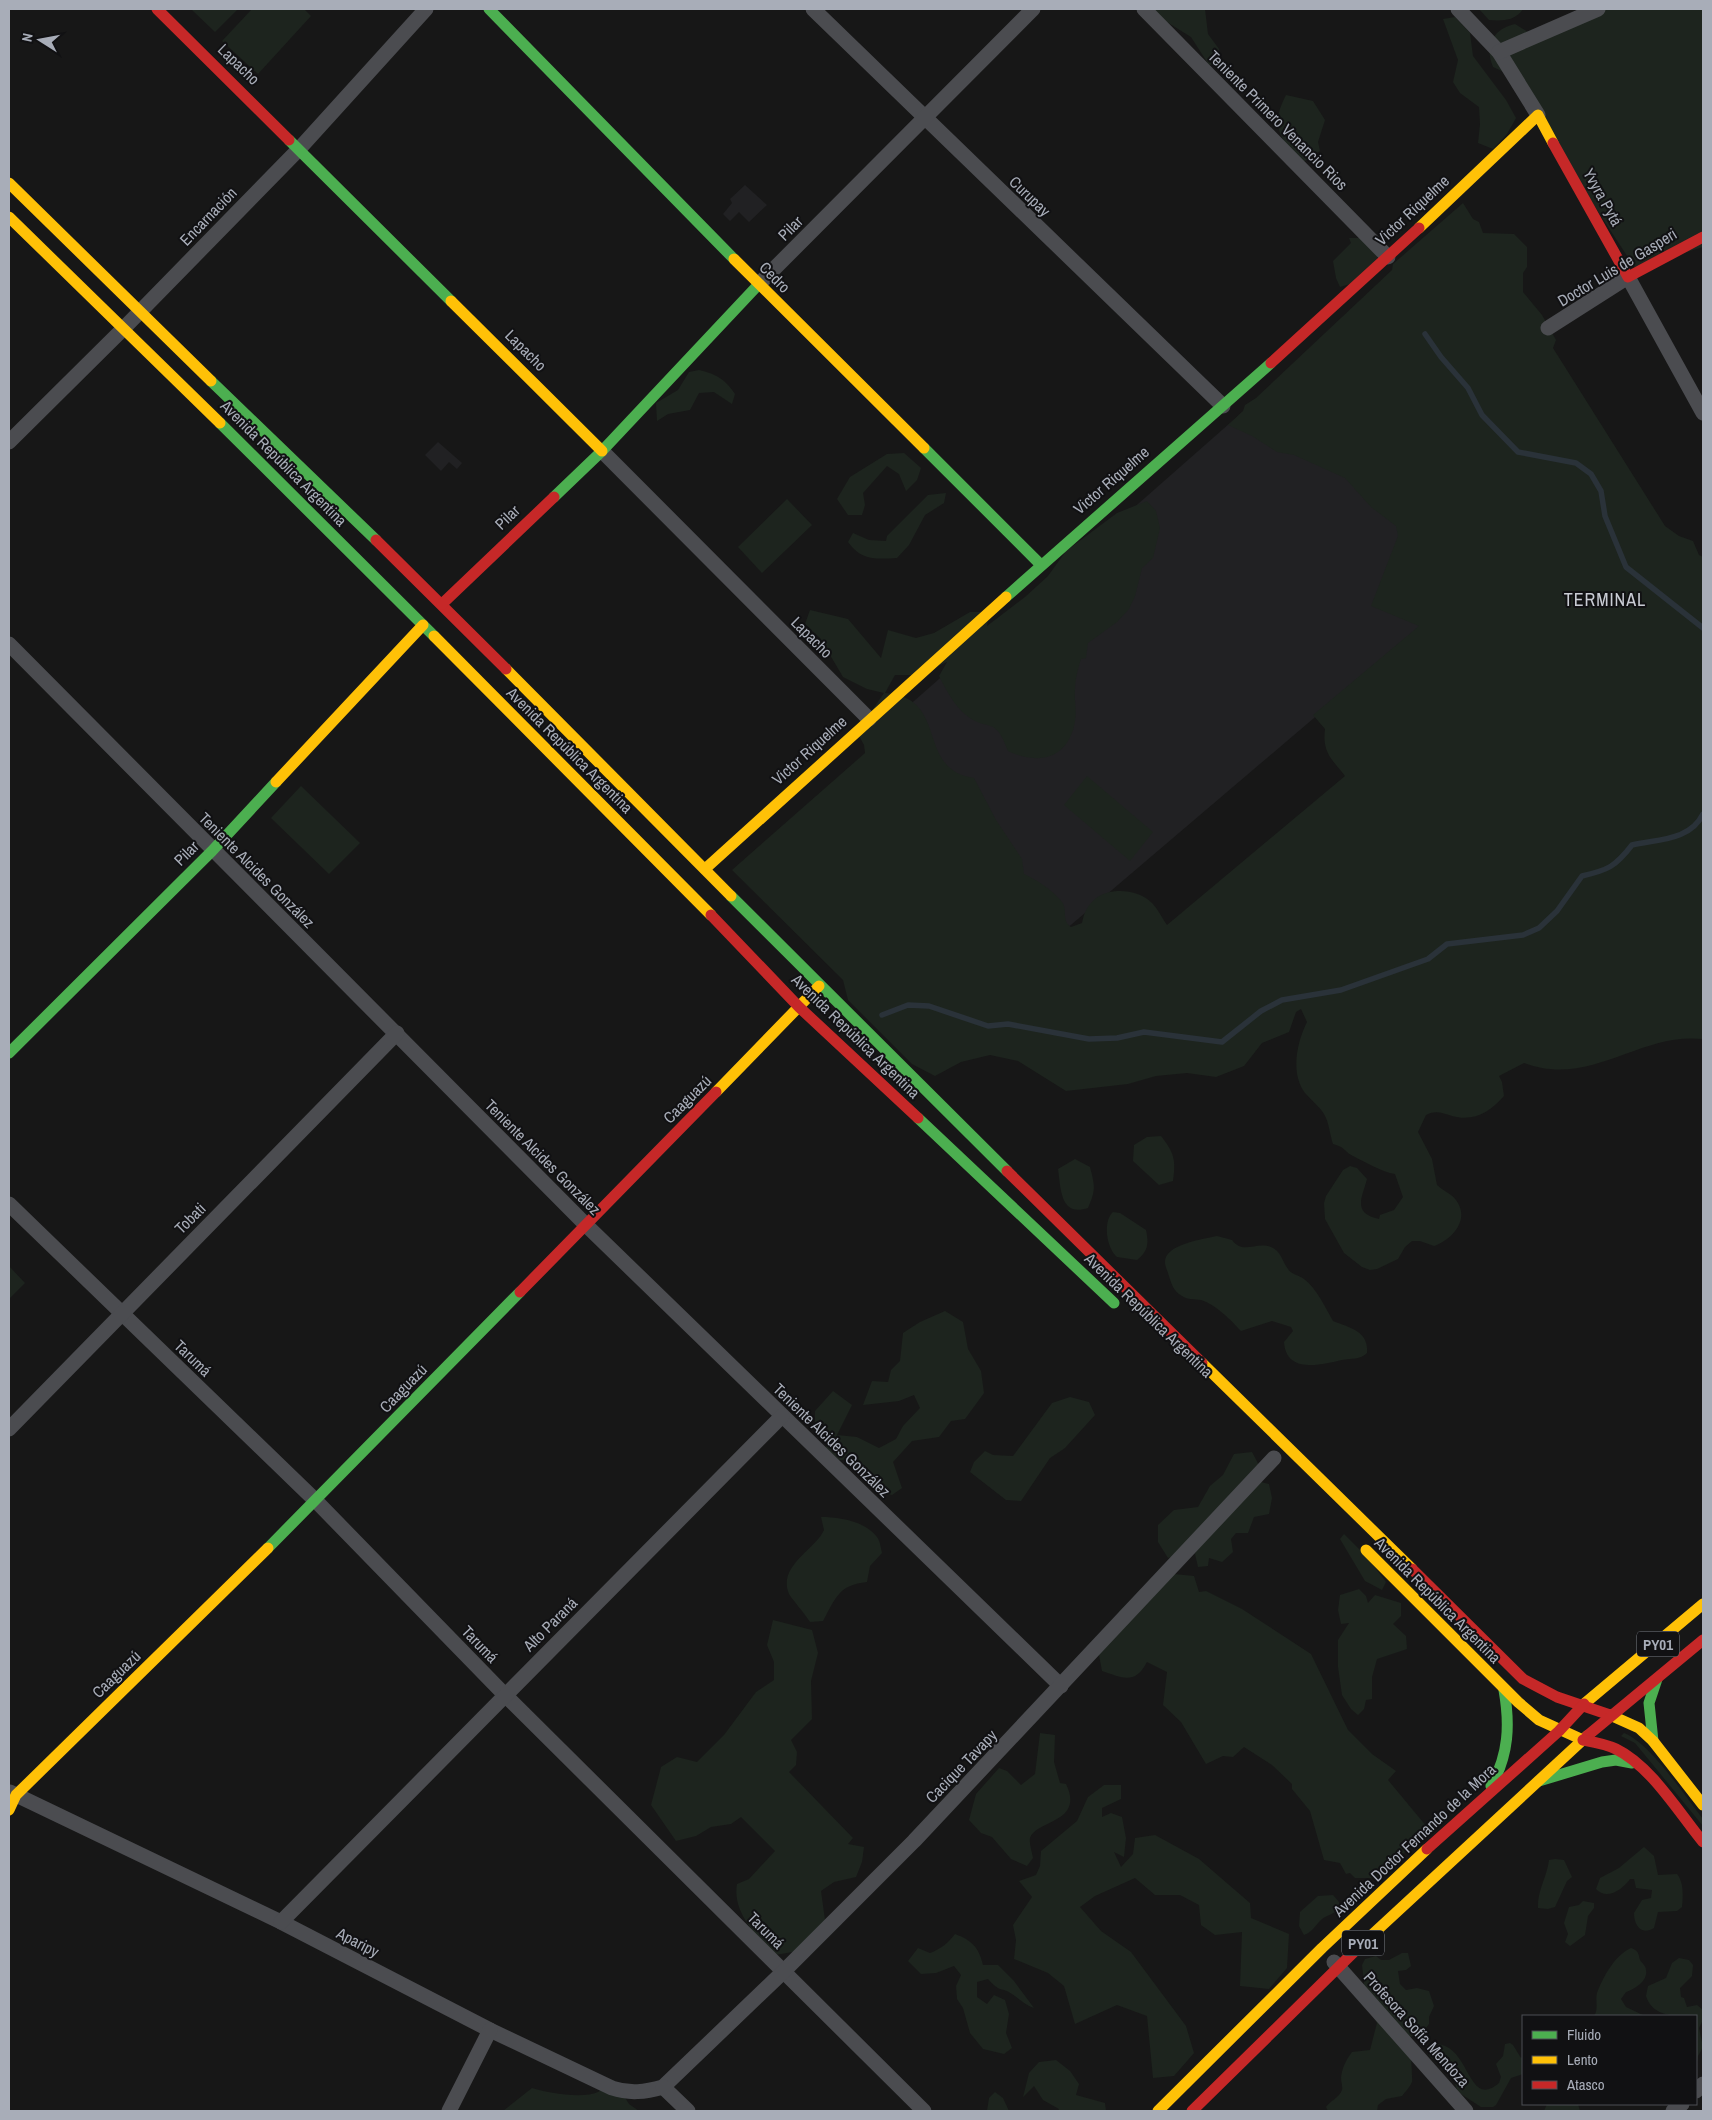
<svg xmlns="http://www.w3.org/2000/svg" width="1712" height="2120" font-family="'Archivo Narrow',sans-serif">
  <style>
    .built { fill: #212123 }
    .green { fill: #1d241e }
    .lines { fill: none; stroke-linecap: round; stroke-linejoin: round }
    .stream { stroke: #2a3239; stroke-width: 5.5 }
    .street { stroke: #4b4c50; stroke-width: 15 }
    .fast { stroke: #4caf50; stroke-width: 11 }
    .slow { stroke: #ffc107; stroke-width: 11 }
    .jam { stroke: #c62828; stroke-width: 11 }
    .labels { text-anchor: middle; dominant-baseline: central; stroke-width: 4; stroke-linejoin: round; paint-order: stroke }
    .shield { fill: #111113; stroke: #7b7e86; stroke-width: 1 }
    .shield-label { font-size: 15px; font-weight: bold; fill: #a8adb8 }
    .street-label { font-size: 16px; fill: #a8adb8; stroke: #111113 }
    .neighbourhood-label { font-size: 18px; letter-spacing: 1px; fill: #c9ccd4; stroke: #111113 }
  </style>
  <rect width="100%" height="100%" fill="#171717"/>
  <g class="built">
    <path d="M745 185 767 205 749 222 739 212 730 221 723 214 732 203 730 199Z"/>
    <path d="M1321 343 1490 568 1065 930 864 745Z"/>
    <path d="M438 442 462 463 457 469 449 462 441 471 425 455Z"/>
  </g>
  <g class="green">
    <path d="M191 9H238L215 32Z"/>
    <path d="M252 9H304L311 16 258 74 222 41Z"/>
    <path d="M1146 9H1205L1208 34 1219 49 1221 62 1209 65 1191 37Z"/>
    <path d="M1479 9H1523C1515 21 1502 21 1489 20Z"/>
    <path d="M1585 9H1703V247L1635 268 1508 74 1493 67C1484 46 1493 29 1515 24L1528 32Z"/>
    <path d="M1455 17 1470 33 1473 56 1506 100 1516 118 1507 134 1493 149 1478 143 1480 124 1479 107 1460 93 1453 82 1458 60 1443 19Z"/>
    <path d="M1286 95 1313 101 1325 120 1318 142 1320 151 1300 164C1281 138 1269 127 1286 95Z"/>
    <path d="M1463 203 1473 219 1479 222 1483 233 1514 234 1527 247V267L1523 273V292L1542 315 1556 340 1553 348 1665 526 1679 536 1693 541 1699 555 1703 557V1039C1639 1032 1591 1088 1524 1063L1499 1076 1502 1082 1504 1096C1490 1112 1474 1122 1452 1116 1442 1113 1436 1110 1426 1115L1418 1132 1432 1159 1437 1185C1443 1191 1452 1194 1456 1200 1471 1220 1451 1240 1434 1246L1420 1241H1412L1405 1247 1398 1259 1377 1269 1370 1270 1362 1267 1344 1253 1325 1219 1324 1203 1326 1196 1343 1170 1350 1166 1357 1168 1367 1179C1362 1198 1352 1213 1379 1219L1380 1215 1394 1210 1403 1197 1395 1174C1382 1172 1365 1162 1353 1156 1343 1151 1347 1148 1333 1144 1330 1135 1329 1122 1324 1114 1319 1106 1311 1100 1305 1093 1290 1073 1297 1042 1307 1022L1301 1009 1296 1012 1289 1032 1262 1043 1244 1066 1216 1077 1187 1073 1156 1076 1128 1084 1066 1091 1018 1061 990 1055 961 1062 935 1076 912 1064 848 1000 843 980 732 870 865 753 864 745 857 732 884 693 867 689 843 677 820 638 805 624 810 610 848 619 881 658 888 630 916 638 934 633 970 612H989L987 626 1025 597 1048 576 1066 551 1117 513 1147 501 1156 511 1160 528 1153 558 1142 568 1135 596 1129 609 1117 622 1088 643 1086 658 1081 659C1078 669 1075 679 1075 690 1074 700 1077 711 1075 721 1069 758 1040 766 1008 751 995 714 988 733 966 715 954 705 946 690 939 676L947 662 918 675H895L885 693C950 697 915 770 974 778L996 820 1022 859 1024 874C1039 881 1052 890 1062 902 1068 910 1061 920 1071 927L1082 923C1084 913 1087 906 1095 899 1110 887 1138 889 1152 903 1158 909 1162 918 1167 925L1345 776C1332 759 1322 753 1325 729L1313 715 1419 626 1371 606 1398 536 1396 526 1371 507 1345 478 1294 455 1277 452 1252 436 1228 425 1243 411 1245 405 1256 398 1392 270 1393 264Z"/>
    <path d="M1349 238H1367L1379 250 1373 277 1340 287 1336 278 1333 261 1351 243Z"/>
    <path d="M699 370C716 374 725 379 735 394L732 404 714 392 699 393 690 410 668 414 657 421 656 403 678 390 689 372Z"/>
    <path d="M904 453 921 468 917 480 906 491 899 474 887 466 863 493 865 505 862 515H848L837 499 850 477 887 454Z"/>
    <path d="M946 493 944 503 925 515 909 545 897 558C875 559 862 561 848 542L853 533 869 540 886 541 887 536 928 495Z"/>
    <path d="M787 499 812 525 762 573 738 547Z"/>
    <path d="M1087 776 1153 832 1130 861 1064 805Z"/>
    <path d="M301 786 360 843 329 874 271 818Z"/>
    <path d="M1161 1136C1174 1153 1176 1159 1173 1181L1159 1185 1133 1161 1134 1145 1147 1137Z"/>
    <path d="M1075 1159 1090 1167C1095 1186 1096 1190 1088 1208 1060 1217 1061 1189 1058 1169Z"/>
    <path d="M1113 1212 1120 1213 1146 1230C1149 1244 1148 1251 1137 1260L1117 1257C1107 1249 1102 1222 1113 1212Z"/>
    <path d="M1217 1236 1232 1240C1243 1255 1256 1241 1271 1247 1281 1251 1282 1261 1288 1269 1292 1275 1299 1275 1304 1279 1317 1289 1325 1307 1333 1321 1350 1328 1369 1331 1367 1353 1360 1360 1352 1358 1342 1360 1321 1365 1286 1374 1284 1342L1293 1331 1291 1327 1272 1321 1241 1331C1231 1320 1215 1304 1201 1300 1195 1299 1188 1300 1182 1296 1173 1291 1171 1283 1168 1273 1167 1270 1165 1266 1165 1262 1165 1244 1204 1239 1217 1236Z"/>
    <path d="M9 1266 25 1283 9 1299Z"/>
    <path d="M945 1311 963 1322 968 1349 981 1371 984 1393 965 1419 951 1421 939 1437 912 1441 893 1462 902 1488 892 1495 879 1492 861 1471 848 1459 829 1462 825 1448 833 1438 826 1433 815 1435V1411L833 1391 852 1405 837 1435 857 1437 879 1448 896 1439 903 1426 920 1408 914 1395 899 1401 863 1405 872 1381 888 1382 891 1370 900 1361 903 1333 920 1322Z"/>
    <path d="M1070 1397 1089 1402 1095 1415 1065 1448 1050 1458 1021 1501 1006 1500 970 1472 974 1462 985 1451 993 1455 1013 1456 1052 1403Z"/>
    <path d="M1252 1452 1262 1471 1184 1554 1168 1558 1158 1542V1525L1174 1510 1198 1507 1210 1486 1223 1475 1234 1454Z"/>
    <path d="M1257 1481 1269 1484 1272 1498 1269 1514 1254 1517 1248 1533H1236L1231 1539 1233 1552 1222 1562 1209 1558 1208 1566 1198 1567 1195 1554 1201 1536Z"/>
    <path d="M821 1517C839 1517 865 1521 877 1537 880 1541 881 1548 882 1553L870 1566 867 1582C839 1585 836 1597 823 1621L810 1622C806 1615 791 1598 789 1594 777 1566 816 1549 824 1530Z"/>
    <path d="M1344 1534 1367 1557 1386 1582 1382 1590 1365 1581 1340 1539Z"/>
    <path d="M1174 1574 1194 1576 1199 1592 1206 1591 1242 1609 1311 1654 1348 1730 1372 1754 1396 1771 1388 1780 1427 1827 1382 1878H1355L1350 1873 1346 1874 1340 1863 1324 1860 1310 1811 1292 1789V1784L1272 1765 1244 1747 1233 1757 1223 1756 1206 1764 1181 1722 1163 1705 1167 1672 1147 1662C1135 1685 1123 1678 1102 1671L1099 1655 1117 1621 1119 1611 1138 1593Z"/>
    <path d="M1359 1589 1366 1596 1368 1603 1375 1595 1401 1603V1616L1393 1624 1406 1636 1407 1649 1377 1659 1372 1677V1699L1366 1700 1364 1709 1358 1715 1351 1709 1342 1695 1338 1667V1640L1349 1623 1341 1624 1338 1610 1340 1595Z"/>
    <path d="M773 1620 812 1630 818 1653 811 1681 812 1719 791 1740 797 1752 796 1765 789 1772 853 1838 848 1844 864 1847 862 1862 856 1877 834 1882 821 1891 826 1927 798 1951 775 1955C757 1936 732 1913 737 1884L749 1879 775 1851 741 1817 731 1824 711 1827 696 1836 676 1841 651 1805 661 1767 677 1757 697 1762 724 1735 756 1692 774 1680V1662L767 1645Z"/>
    <path d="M1040 1733 1055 1735 1054 1762 1060 1783 1066 1784C1085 1823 1036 1820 1030 1838 1029 1844 1032 1852 1033 1858L1027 1866 1011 1859 992 1837 981 1833 969 1820 976 1794 999 1768 1007 1771 1021 1785 1035 1774Z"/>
    <path d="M1624 1733C1650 1743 1685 1796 1703 1819V1826L1635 1743 1621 1736Z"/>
    <path d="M1104 1785H1121V1799L1102 1808V1817L1111 1813 1122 1817 1126 1838 1124 1857 1114 1852 1121 1867 1133 1854 1135 1838 1155 1835 1199 1859 1250 1903 1251 1918 1289 1934 1287 1968 1269 1989 1240 1986 1242 1932 1215 1935 1201 1925 1199 1905 1180 1895H1155L1135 1878 1095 1896 1080 1907 1101 1931 1131 1952 1186 2026 1194 2053 1174 2076 1153 2078 1147 2016 1117 2005 1075 2024 1064 1986 1048 1973 1014 1959 1016 1940 1013 1925 1032 1897 1019 1881 1036 1875 1040 1866 1041 1851 1077 1821 1088 1797Z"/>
    <path d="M1644 1847 1654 1856 1658 1875 1677 1874C1684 1882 1683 1897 1682 1907L1677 1911 1658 1912 1654 1928C1641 1936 1634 1925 1634 1913L1642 1900 1651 1898 1652 1890 1636 1888 1634 1879H1630C1623 1889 1607 1901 1596 1889L1600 1878 1619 1868Z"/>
    <path d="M1555 1859 1564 1860 1572 1877 1567 1881 1555 1907 1548 1909 1538 1908C1537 1891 1547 1877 1549 1860Z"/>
    <path d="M1333 1895 1339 1902 1340 1909C1334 1914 1327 1915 1322 1919 1315 1925 1314 1931 1304 1935L1299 1926 1300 1912 1318 1896Z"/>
    <path d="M1583 1901 1594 1903V1908L1588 1916 1585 1935 1570 1946 1565 1942 1568 1934 1564 1923 1569 1907 1579 1905Z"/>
    <path d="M955 1934C971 1940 979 1947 983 1965H998L1014 1981 1034 2008C1023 2004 1021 2000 1012 1994 1001 1986 1001 1994 988 1979L977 1982V1997L987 2004 994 1995 1005 2000 1009 2014 1006 2033 1012 2048 1004 2054 983 2049 970 2033 963 2008 957 1999 956 1986 961 1975 954 1966 936 1973 921 1974 908 1961 918 1948 930 1953C941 1949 948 1943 955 1934Z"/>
    <path d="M1631 1948C1639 1951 1638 1953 1640 1960 1642 1963 1646 1966 1646 1970 1648 1981 1635 1989 1626 1992L1621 1999 1626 2007 1645 2016H1594C1599 2009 1595 2001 1597 1993 1603 1977 1615 1955 1631 1948Z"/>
    <path d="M1402 1953H1408L1411 1966 1406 1970 1398 1971 1400 1984 1406 1990 1417 1988 1429 1991 1434 2006 1429 2017V2024L1422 2033 1410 2037C1410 2046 1413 2079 1412 2082 1410 2087 1405 2092 1402 2096L1386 2099 1378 2105 1377 2111H1328L1326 2107C1330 2101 1339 2098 1342 2090 1343 2087 1341 2082 1341 2078 1342 2068 1346 2060 1352 2052L1370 2050 1377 2023 1362 2000 1364 1982 1362 1965 1365 1959 1376 1956 1381 1960H1389Z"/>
    <path d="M1679 1958 1689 1960 1693 1965 1692 1976 1680 1988 1681 1997 1684 1998 1687 2007 1697 2005 1703 2010V2020L1699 2028 1703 2047 1698 2056 1696 2068V2016C1677 2016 1653 2018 1646 1996L1648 1986 1666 1978 1672 1963Z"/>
    <path d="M1510 2043 1513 2045 1521 2058 1523 2056V2074L1511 2078 1496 2105 1493 2107H1481L1458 2092 1454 2081 1443 2068 1440 2059 1435 2061 1429 2055 1433 2044C1471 2041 1466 2111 1499 2083L1501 2077 1496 2064 1503 2056 1505 2044Z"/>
    <path d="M1056 2060 1070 2071 1079 2084 1076 2095 1105 2103 1106 2111H1058L1059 2109 1043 2100 1034 2086 1023 2097 1029 2073 1039 2062Z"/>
    <path d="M614 2080 629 2104 639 2111H503L532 2088C547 2093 583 2099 598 2092 603 2089 609 2084 614 2080Z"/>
    <path d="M995 2092 1003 2098 1009 2111H987L989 2098Z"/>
    <path d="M1547 2104H1578L1580 2111H1544Z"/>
  </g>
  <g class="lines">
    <g class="stream">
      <path d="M1425 334 1441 357 1468 388 1482 415 1518 452 1576 463 1591 474 1601 491 1605 516 1626 567 1703 628"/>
      <path d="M882 1015 908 1005 929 1006 988 1026 1008 1024 1089 1039 1117 1038 1144 1032 1222 1042 1261 1011 1282 1000 1341 990 1428 959 1447 944 1523 935 1539 928 1557 911 1582 876C1608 870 1615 867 1632 845 1657 839 1690 841 1703 814"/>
    </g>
    <g class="street">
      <path d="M813 9 1223 406"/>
      <path d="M1144 9 1388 257"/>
      <path d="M1458 9 1499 52 1538 115"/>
      <path d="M1499 52 1598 9"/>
      <path d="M759 284 1033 9"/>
      <path d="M1548 328 1628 277 1703 413"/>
      <path d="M9 442 124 328 300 148 426 9"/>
      <path d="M602 451 869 719"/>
      <path d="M9 644 586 1225 1061 1686"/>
      <path d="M9 1204 316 1501 505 1695 924 2111"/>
      <path d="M9 1429 397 1033"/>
      <path d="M10 1792 281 1922 490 2030 612 2088C630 2094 645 2092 663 2087L783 1972 914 1841 1274 1458"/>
      <path d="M281 1922 782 1416"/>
      <path d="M1334 1962 1466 2111"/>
      <path d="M663 2087 688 2111"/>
      <path d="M1696 2091 1703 2084"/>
      <path d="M449 2111 490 2030"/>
      <path d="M1673 2111 1682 2104"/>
    </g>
    <g class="fast">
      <path d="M489 9 734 259"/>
      <path d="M289 140 451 301"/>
      <path d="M211 381 376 540"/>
      <path d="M220 423 434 636"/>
      <path d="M924 448 1041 565"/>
      <path d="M554 497 602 451 759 284"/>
      <path d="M1006 597 1271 363"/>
      <path d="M731 896 1007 1171"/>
      <path d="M9 1053 212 851 276 782"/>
      <path d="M918 1118 1114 1303"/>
      <path d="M268 1548 520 1292"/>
      <path d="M1653 1741 1649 1703 1657 1679"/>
      <path d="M1539 1781 1602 1762 1616 1760 1632 1763"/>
      <path d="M1491 1786C1509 1755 1510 1724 1504 1690"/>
    </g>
    <g class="slow">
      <path d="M9 183 211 381"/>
      <path d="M9 217 220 423"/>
      <path d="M1419 228 1538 115 1553 143"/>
      <path d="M734 259 924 448"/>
      <path d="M451 301 602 451"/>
      <path d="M434 636 711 915"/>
      <path d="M506 669 731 896"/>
      <path d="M276 782 423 625"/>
      <path d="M705 869 1006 597"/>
      <path d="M716 1092 819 986"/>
      <path d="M1202 1363 1412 1569"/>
      <path d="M1366 1550 1518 1702 1539 1720 1583 1740"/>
      <path d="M1584 1704 1703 1604"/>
      <path d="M1610 1715 1639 1728 1653 1741 1703 1805"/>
      <path d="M9 1810 16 1795 268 1548"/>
      <path d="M1361 1945 1587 1736"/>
      <path d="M1158 2111 1322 1948 1427 1849"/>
    </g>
    <g class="jam">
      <path d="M157 9 289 140"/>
      <path d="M1553 143 1628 277 1703 237"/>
      <path d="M1271 363 1419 228"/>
      <path d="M376 540 506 669"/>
      <path d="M442 604 554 497"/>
      <path d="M711 915 799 1007 918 1118"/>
      <path d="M1007 1171 1202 1363"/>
      <path d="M520 1292 716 1092"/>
      <path d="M1412 1569 1523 1679 1557 1697 1610 1715"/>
      <path d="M1587 1736 1703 1640"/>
      <path d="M1583 1740C1594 1742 1606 1744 1616 1749 1651 1766 1679 1813 1703 1842"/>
      <path d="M1427 1849 1559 1731 1584 1704"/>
      <path d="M1192 2111 1361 1945"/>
    </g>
  </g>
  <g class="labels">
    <g class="shield">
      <rect x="1637" y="1631.5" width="42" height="25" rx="4"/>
      <rect x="1342" y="1930.5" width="42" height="25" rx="4"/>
    </g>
    <g class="shield-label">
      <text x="1658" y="1644">PY01</text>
      <text x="1363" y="1943">PY01</text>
    </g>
    <g class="street-label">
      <text transform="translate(239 64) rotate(44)">Lapacho</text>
      <text transform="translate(1278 120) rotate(45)">Teniente Primero Venancio Rios</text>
      <text transform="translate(1030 196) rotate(44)">Curupay</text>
      <text transform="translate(1603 197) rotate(61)">Yvyra Pytá</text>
      <text transform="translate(1412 210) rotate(-43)">Victor Riquelme</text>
      <text transform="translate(208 216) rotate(-46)">Encarnación</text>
      <text transform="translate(790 228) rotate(-45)">Pilar</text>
      <text transform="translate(1617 267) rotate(-31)">Doctor Luis de Gasperi</text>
      <text transform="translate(775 277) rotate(45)">Cedro</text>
      <text transform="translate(526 350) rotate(45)">Lapacho</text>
      <text transform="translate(284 463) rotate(45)">Avenida República Argentina</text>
      <text transform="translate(1111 480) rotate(-41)">Victor Riquelme</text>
      <text transform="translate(507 517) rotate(-44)">Pilar</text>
      <text transform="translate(812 637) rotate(45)">Lapacho</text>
      <text transform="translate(570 750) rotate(45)">Avenida República Argentina</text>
      <text transform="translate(809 750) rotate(-42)">Victor Riquelme</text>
      <text transform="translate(186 853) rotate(-45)">Pilar</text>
      <text transform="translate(257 870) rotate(45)">Teniente Alcides González</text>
      <text transform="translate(856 1036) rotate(44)">Avenida República Argentina</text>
      <text transform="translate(687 1099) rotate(-45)">Caaguazú</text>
      <text transform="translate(543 1157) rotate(45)">Teniente Alcides González</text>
      <text transform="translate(190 1218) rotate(-45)">Tobati</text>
      <text transform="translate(1149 1315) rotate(44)">Avenida República Argentina</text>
      <text transform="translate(193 1358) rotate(44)">Tarumá</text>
      <text transform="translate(403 1388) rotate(-46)">Caaguazú</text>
      <text transform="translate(832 1440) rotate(44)">Teniente Alcides González</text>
      <text transform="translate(1438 1600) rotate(45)">Avenida República Argentina</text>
      <text transform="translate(550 1624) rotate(-45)">Alto Paraná</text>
      <text transform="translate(480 1644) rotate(46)">Tarumá</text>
      <text transform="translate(116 1674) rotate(-44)">Caaguazú</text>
      <text transform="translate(961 1766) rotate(-46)">Cacique Tavapy</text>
      <text transform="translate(1414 1840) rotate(-43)">Avenida Doctor Fernando de la Mora</text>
      <text transform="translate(766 1930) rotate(45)">Tarumá</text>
      <text transform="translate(358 1942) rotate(27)">Aparipy</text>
      <text transform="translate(1417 2029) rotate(48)">Profesora Sofía Mendoza</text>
    </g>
    <g class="neighbourhood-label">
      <text x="1605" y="599">TERMINAL</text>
    </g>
  </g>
  <rect width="1712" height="2120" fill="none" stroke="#a8adb8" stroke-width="20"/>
  <rect x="1522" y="2015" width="175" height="90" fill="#111113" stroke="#4d4f55"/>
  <rect x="1532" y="2031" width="25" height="8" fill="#4caf50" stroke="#4d4f55"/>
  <text x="1567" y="2040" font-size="15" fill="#a8adb8">Fluido</text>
  <rect x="1532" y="2056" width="25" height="8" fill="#ffc107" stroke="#4d4f55"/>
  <text x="1567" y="2065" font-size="15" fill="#a8adb8">Lento</text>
  <rect x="1532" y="2081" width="25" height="8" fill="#c62828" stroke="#4d4f55"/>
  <text x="1567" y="2090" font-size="15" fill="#a8adb8">Atasco</text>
  <g transform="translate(40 40) rotate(281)" stroke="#111113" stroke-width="4" paint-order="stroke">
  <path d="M0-4L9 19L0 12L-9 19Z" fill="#a8adb8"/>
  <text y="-8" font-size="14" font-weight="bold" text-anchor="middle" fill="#a8adb8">N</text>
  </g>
</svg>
